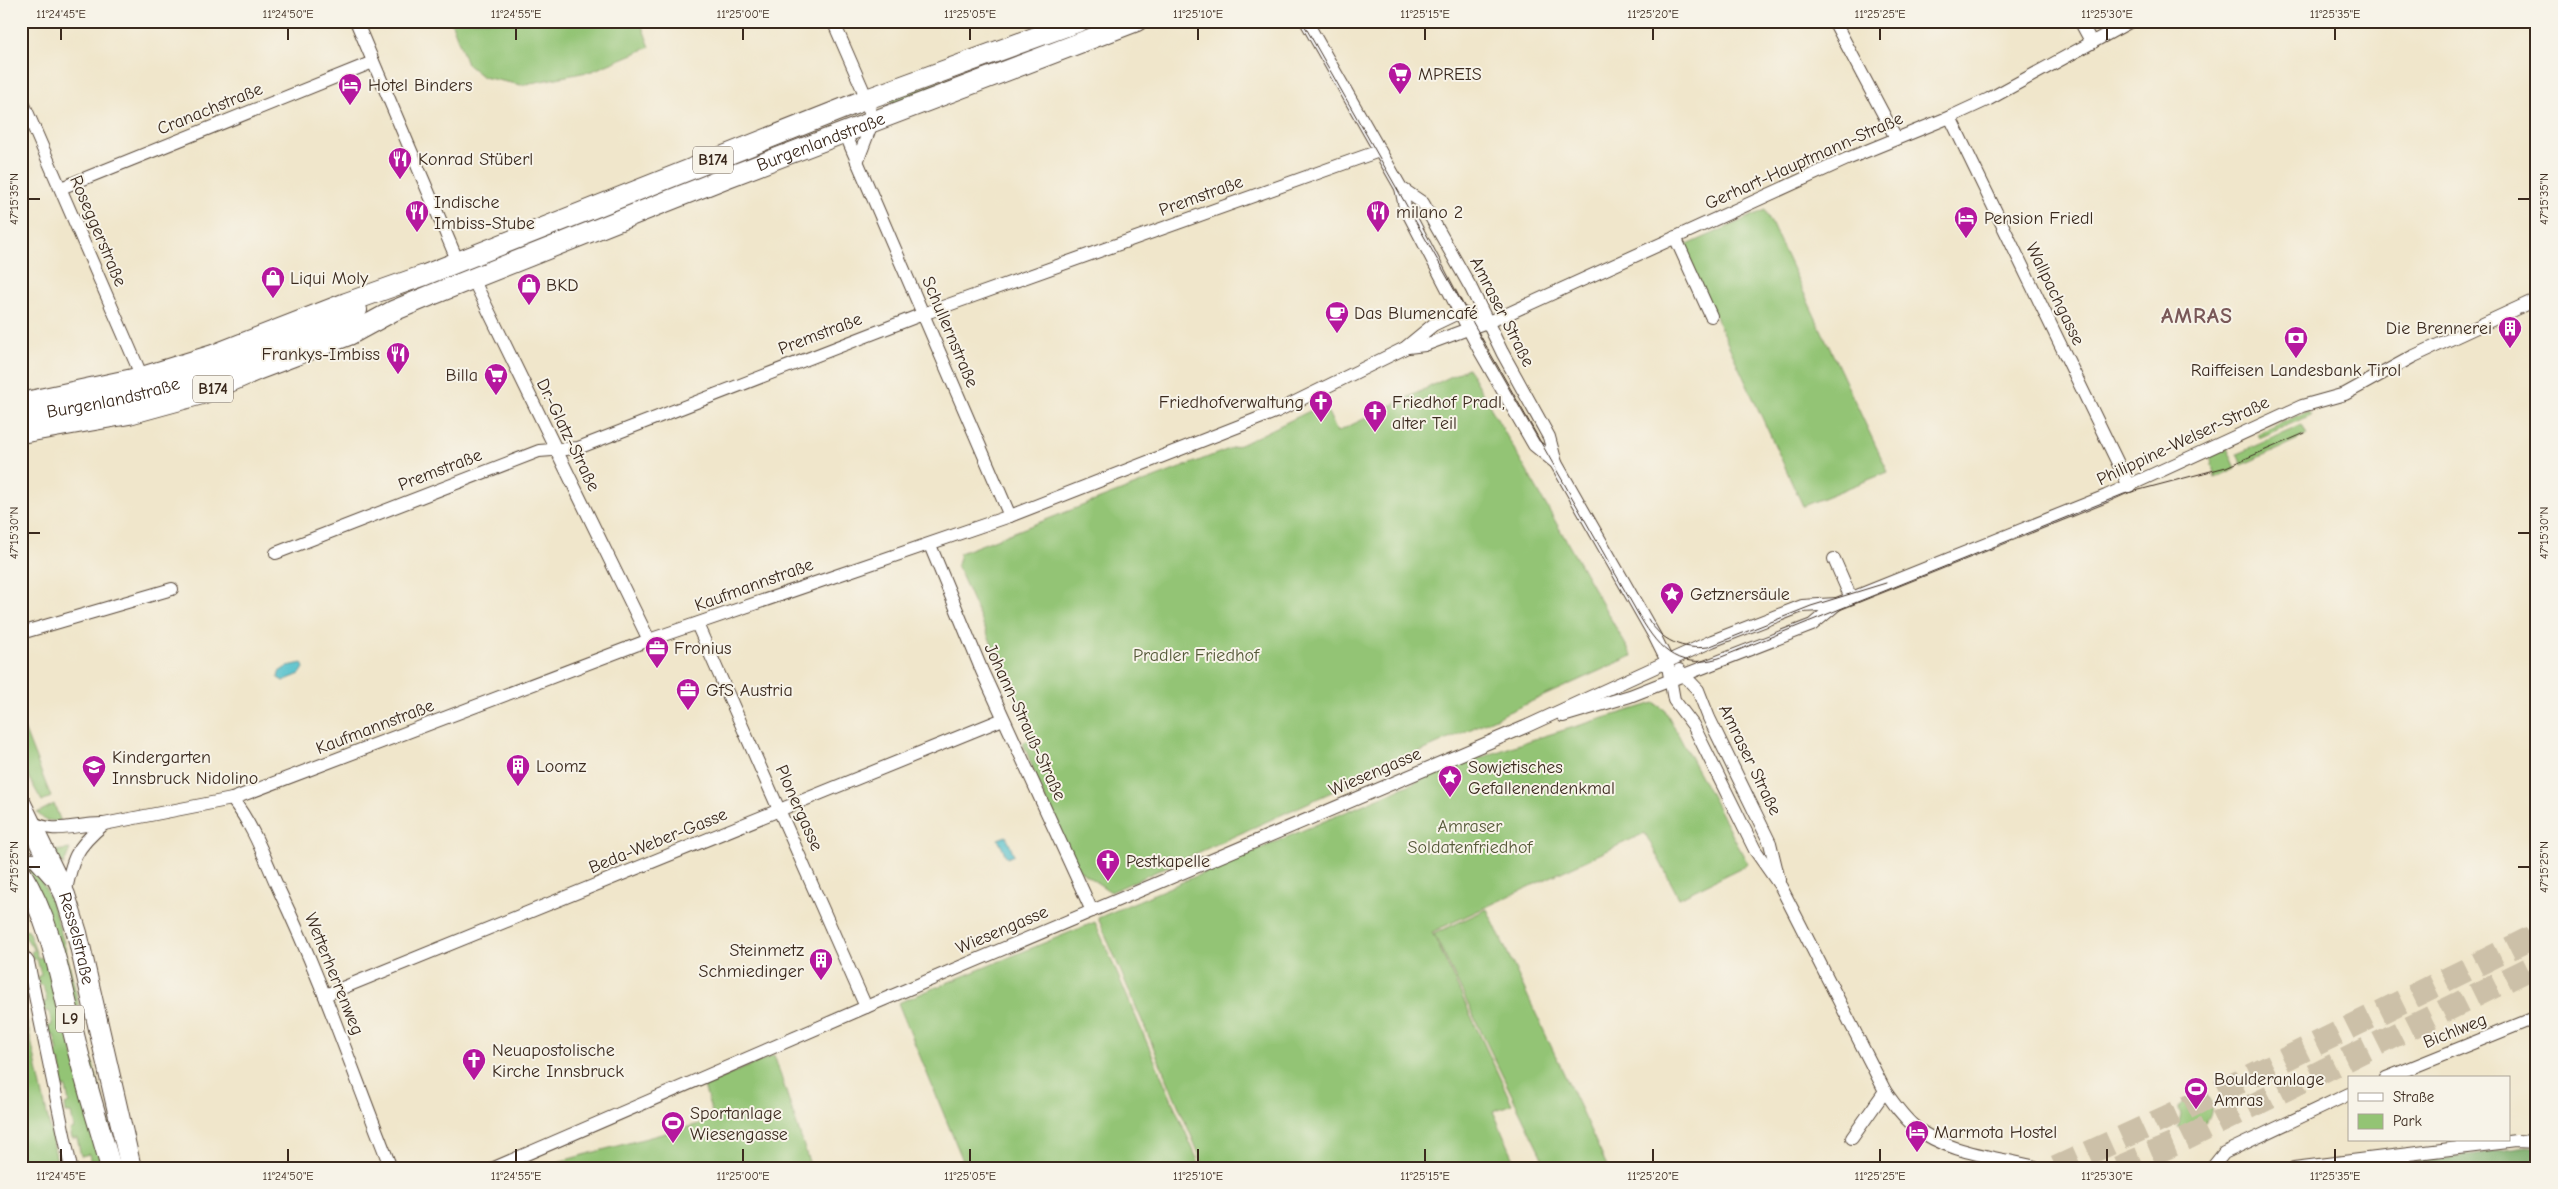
<svg xmlns="http://www.w3.org/2000/svg" width="2558" height="1189" font-family="'Comic Neue',sans-serif">
  <style>
    .green { fill: #93c474; stroke: #677749 }
    .forest { fill: #76aa66; stroke: #586a42 }
    .water { fill: #54c1cc; stroke: #487675 }
    .lines { fill: none; stroke-linecap: round; stroke-linejoin: round }
    .motorway-tunnel { stroke: #ccc0a8; stroke-width: 24; stroke-dasharray: 24 12; stroke-linecap: butt }
    .minor-casing { stroke: #564638; stroke-width: 14 }
    .primary-casing { stroke: #564638; stroke-width: 22 }
    .minor { stroke: #fff; stroke-width: 12 }
    .primary { stroke: #fff; stroke-width: 20 }
    .tram { stroke: #3b2a1e; stroke-width: 1 }
    .ticks { fill: none; stroke: #3b2a1e; stroke-width: 2 }
    .labels { text-anchor: middle; dominant-baseline: central; stroke-width: 4; stroke-linejoin: round; paint-order: stroke }
    .shield { fill: #f7f3e8; stroke: #73665b; stroke-width: 1 }
    .shield-label { font-size: 16px; font-weight: bold; fill: #3b2a1e }
    .poi-label { font-size: 18px; fill: #3b2a1e; stroke: #f7f3e8; text-anchor: start }
    .street-label { font-size: 18px; fill: #3b2a1e; stroke: #f7f3e8 }
    .park-label { font-size: 18px; fill: #555838; stroke: #f7f3e8 }
    .district-label { font-size: 22px; font-weight: bold; letter-spacing: 1px; fill: #795858; stroke: #f7f3e8 }
    .neatline { fill: none; stroke: #3b2a1e; stroke-width: 2 }
    .ticks-label { font-size: 12px; text-anchor: middle; fill: #3b2a1e }
  </style>
  <rect width="100%" height="100%" fill="#f7f3e8"/>
  <filter id="ink" filterUnits="userSpaceOnUse"><feTurbulence type="fractalNoise" baseFrequency=".02" numOctaves="2"/><feDisplacementMap in="SourceGraphic" scale="10" xChannelSelector="R" yChannelSelector="G"/><feConvolveMatrix kernelMatrix="1 2 1 2 8 2 1 2 1" color-interpolation-filters="sRGB"/></filter>
  <filter id="wash" filterUnits="userSpaceOnUse"><feTurbulence type="fractalNoise" baseFrequency=".0096" numOctaves="4" result="noise"/><feDisplacementMap in="SourceGraphic" scale="20" xChannelSelector="R" yChannelSelector="G"/><feGaussianBlur stdDeviation="1.12" result="paint"/><feColorMatrix in="noise" values="0 0 0 0 0 0 0 0 0 0 0 0 0 0 0 0 0 1.4 0 .05"/><feComposite in="paint" operator="in"/></filter>
  <g filter="url(#wash)">
    <rect width="100%" height="100%" fill="#f0e6cb"/>
    <g class="green">
      <path d="M451 21H640L650 47 592 71 521 85 483 77 467 64Z"/>
      <path d="M1103 21H1112L892 105 890 100Z"/>
      <path d="M765 149V153L557 235 556 233Z"/>
      <path d="M1765 210 1888 472 1803 506 1683 247Z"/>
      <path d="M1468 368 1632 656 1111 892 1084 874 1068 858 1023 743 1033 738 957 565 960 553 1242 444 1324 404 1337 432Z"/>
      <path d="M2308 411 2311 415 2259 438 2257 434Z"/>
      <path d="M2302 425 2307 435 2242 465 2237 454Z"/>
      <path d="M2227 448 2236 468 2215 478 2210 456Z"/>
      <path d="M1654 703 1665 710 1748 864 1679 898 1645 833 1432 932 1512 1104 1493 1111 1518 1168H1205L1098 918 1432 775 1531 740Z"/>
      <path d="M21 721 51 797 42 801 21 764Z"/>
      <path d="M54 804 61 822 45 820 37 813Z"/>
      <path d="M70 849 63 866 55 851Z"/>
      <path d="M29 869C55 876 79 1011 86 1039 98 1082 110 1125 122 1168H119Z"/>
      <path d="M1487 909 1608 1168H1547L1434 934Z"/>
      <path d="M21 922 24 931 28 930 38 958 42 957 49 968 105 1168H92L89 1154 81 1156 77 1138H72L70 1130 74 1128 71 1113H66L65 1105 69 1103 66 1087H61L59 1079 63 1077 60 1062H55L54 1054 58 1052 54 1035 50 1036 48 1027 52 1025 49 1011H44L43 1003 47 1001 43 985H39L37 977 41 975 37 959H33L31 952 34 950 24 935 21 936Z"/>
      <path d="M1095 922 1201 1168H966L898 1003Z"/>
      <path d="M21 994 57 1161 58 1168H21Z"/>
      <path d="M774 1055 811 1168H535L714 1120 704 1086Z"/>
      <path d="M2201 1093 2206 1094C2218 1113 2209 1120 2194 1130L2178 1127 2181 1115 2179 1108C2185 1099 2191 1096 2201 1093Z"/>
    </g>
    <path class="forest" d="M2526 1147 2537 1148V1168H2375Z"/>
    <g class="water">
      <path d="M302 663 304 668 300 674 283 681 278 678 279 672 288 666Z"/>
      <path d="M1006 836 1014 855 1007 858 998 839Z"/>
    </g>
  </g>
  <g filter="url(#ink)">
    <g class="lines">
      <g class="motorway-tunnel">
        <path d="M2056 1168 2176 1113 2537 935"/>
        <path d="M2118 1168 2179 1142 2537 965"/>
      </g>
      <g class="minor-casing">
        <g id="minor">
          <path d="M356 21 458 262"/>
          <path d="M833 21 867 99 872 123 857 162"/>
          <path d="M1306 21 1401 188 1405 207 1480 351 1534 445 1556 463"/>
          <path d="M1834 21 1896 138"/>
          <path d="M2080 21 2092 43"/>
          <path d="M21 98 142 377"/>
          <path d="M1950 117 2129 486"/>
          <path d="M845 133 1010 516"/>
          <path d="M61 188 373 62"/>
          <path d="M1401 188 1423 203 1471 288 1502 352 1549 437 1556 463 1654 635 1667 661 1674 700 1693 725 1755 850 1781 887 1885 1091C1894 1104 1903 1117 1915 1127 1947 1153 1996 1157 2035 1167"/>
          <path d="M1675 237 1711 316"/>
          <path d="M477 273 473 279 649 640"/>
          <path d="M1408 347 1425 345 1503 316 1847 159 1950 117 1989 99 2131 21"/>
          <path d="M930 545 982 671 1092 911"/>
          <path d="M276 553 539 451 578 448 923 314 1379 151"/>
          <path d="M1834 559 1851 598"/>
          <path d="M697 624 866 1007"/>
          <path d="M21 633 172 589"/>
          <path d="M1679 670 1698 690 1709 718 1770 843 1779 880"/>
          <path d="M1563 716 1630 696 1812 625 1837 604 2106 496 2302 406 2345 394 2412 357 2537 299"/>
          <path d="M232 799C253 825 265 859 279 890 322 980 354 1075 391 1168"/>
          <path d="M30 821C54 836 77 823 104 824L232 799 649 640 1010 516 1275 412 1405 348 1433 325 1460 312 1486 321"/>
          <path d="M21 859 34 860 50 878"/>
          <path d="M65 895C72 859 75 848 104 824"/>
          <path d="M21 953 28 962 71 1168"/>
          <path d="M325 995 1003 719"/>
          <path d="M2386 1078 2537 1017"/>
          <path d="M1852 1138 1885 1091"/>
          <path d="M494 1168 866 1007 1525 727 1712 641 1802 606 1837 604"/>
          <path d="M2212 1168 2224 1153 2349 1094"/>
          <path d="M2294 1168 2516 1141 2537 1142"/>
        </g>
      </g>
      <g class="primary-casing">
        <g id="primary">
          <path d="M21 403 142 377 213 355 346 303 425 275 867 99 1080 21"/>
          <path id="s1" d="M24 416C61 409 100 404 136 395 212 375 287 346 357 310"/>
          <path id="s2" d="M21 433 129 414 202 394 257 370 349 335 393 311 429 296 728 177 1137 21"/>
          <path id="s3" d="M21 804 65 895 77 933 131 1168"/>
          <path d="M21 873C52 923 61 983 75 1039 85 1082 99 1125 111 1168"/>
        </g>
      </g>
      <use href="#minor" class="minor"/>
      <use href="#primary" class="primary"/>
      <g class="tram">
        <path d="M1302 21 1637 612C1656 645 1675 671 1719 658L2124 494 2226 467 2305 433"/>
        <path d="M1648 619C1661 641 1683 650 1708 647L1811 606 1886 583"/>
      </g>
    </g>
  </g>
  <path class="ticks" d="M61 28V40M288 28V40M516 28V40M743 28V40M970 28V40M1198 28V40M1425 28V40M1653 28V40M1880 28V40M2107 28V40M2335 28V40M28 199H40M2518 199H2530M28 533H40M2518 533H2530M28 867H40M2518 867H2530M61 1149V1162M288 1149V1162M516 1149V1162M743 1149V1162M970 1149V1162M1198 1149V1162M1425 1149V1162M1653 1149V1162M1880 1149V1162M2107 1149V1162M2335 1149V1162"/>
  <defs>
    <g id="supermarket-pin" transform="scale(1.25)"><path d="M0 17L-7.5 6A9.5 9.5 0 1 1 7.5 6Z" fill="#b5179e" stroke="#f7f3e8"/><path d="M-6-5.5h2.5l.6 2H6L4.5 2H-2.5L-4.4-4H-6ZM-1.5 3.2a1.3 1.3 0 1 0 .1 0ZM3 3.2a1.3 1.3 0 1 0 .1 0Z" fill="#fff"/></g>
    <g id="hotel-pin" transform="scale(1.25)"><path d="M0 17L-7.5 6A9.5 9.5 0 1 1 7.5 6Z" fill="#b5179e" stroke="#f7f3e8"/><path d="M-6-4.5h1.5V1H6V5H4.5V3h-9V5H-6ZM-4 0a1.8 1.8 0 1 1 3.6 0ZM.5 0V-2.5h3Q6-2.5 6 0Z" fill="#fff"/></g>
    <g id="restaurant-pin" transform="scale(1.25)"><path d="M0 17L-7.5 6A9.5 9.5 0 1 1 7.5 6Z" fill="#b5179e" stroke="#f7f3e8"/><path d="M-5-6h1v4h1v-4h1v4h1v-4h1v5L-1.5 .5V6h-2V.5L-5-1ZM5-6V6H3V1.5H1.5Q1.5-4 5-6Z" fill="#fff"/></g>
    <g id="shop-pin" transform="scale(1.25)"><path d="M0 17L-7.5 6A9.5 9.5 0 1 1 7.5 6Z" fill="#b5179e" stroke="#f7f3e8"/><path d="M-5-2.5h2.3a2.7 3.5 0 0 1 5.4 0H5L5.5 6h-11ZM-1.5-2.5h3a1.5 2.3 0 0 0-3 0Z" fill="#fff"/></g>
    <g id="cafe-pin" transform="scale(1.25)"><path d="M0 17L-7.5 6A9.5 9.5 0 1 1 7.5 6Z" fill="#b5179e" stroke="#f7f3e8"/><path d="M-5.5-4.5H6V0H3Q3 3.5 0 3.5H-2.5Q-5.5 3.5-5.5 0ZM3-3.2v2h1.7v-2ZM-6 4.5H4V6H-6Z" fill="#fff"/></g>
    <g id="building-pin" transform="scale(1.25)"><path d="M0 17L-7.5 6A9.5 9.5 0 1 1 7.5 6Z" fill="#b5179e" stroke="#f7f3e8"/><path d="M-4-6H4V6H1V3H-1V6H-4ZM-2.5-4.3h1.7v1.8h-1.7ZM.8-4.3h1.7v1.8H.8ZM-2.5-1h1.7V.8h-1.7ZM.8-1h1.7V.8H.8Z" fill="#fff"/></g>
    <g id="bank-pin" transform="scale(1.25)"><path d="M0 17L-7.5 6A9.5 9.5 0 1 1 7.5 6Z" fill="#b5179e" stroke="#f7f3e8"/><path d="M-6-4H6V4H-6ZM0-2.3a2.3 2.3 0 1 0 0 4.6a2.3 2.3 0 1 0 0-4.6Z" fill="#fff"/></g>
    <g id="church-pin" transform="scale(1.25)"><path d="M0 17L-7.5 6A9.5 9.5 0 1 1 7.5 6Z" fill="#b5179e" stroke="#f7f3e8"/><path d="M-1.2-6h2.4v3.5h3.3v2.4h-3.3V6h-2.4V-.1h-3.3v-2.4h3.3Z" fill="#fff"/></g>
    <g id="sight-pin" transform="scale(1.25)"><path d="M0 17L-7.5 6A9.5 9.5 0 1 1 7.5 6Z" fill="#b5179e" stroke="#f7f3e8"/><path d="M0-6L1.8-2.2L6-1.7L2.9 1.2L3.7 5.4L0 3.3L-3.7 5.4L-2.9 1.2L-6-1.7L-1.8-2.2Z" fill="#fff"/></g>
    <g id="office-pin" transform="scale(1.25)"><path d="M0 17L-7.5 6A9.5 9.5 0 1 1 7.5 6Z" fill="#b5179e" stroke="#f7f3e8"/><path d="M-6-3h4V-5.5h4V-3h4V5H-6ZM-1-4.5V-3h2v-1.5ZM-6 0V1H6V0Z" fill="#fff"/></g>
    <g id="school-pin" transform="scale(1.25)"><path d="M0 17L-7.5 6A9.5 9.5 0 1 1 7.5 6Z" fill="#b5179e" stroke="#f7f3e8"/><path d="M0-5L7-2L0 1L-7-2ZM-4 1L0 2.5L4 1V4Q0 6-4 4Z" fill="#fff"/></g>
    <g id="stadium-pin" transform="scale(1.25)"><path d="M0 17L-7.5 6A9.5 9.5 0 1 1 7.5 6Z" fill="#b5179e" stroke="#f7f3e8"/><path d="M0-5a6.5 5 0 1 0 0 10a6.5 5 0 1 0 0-10ZM-3.5-1.8h7v3.6h-7Z" fill="#fff"/></g>
  </defs>
  <g fill-rule="evenodd">
    <use href="#supermarket-pin" x="1400" y="74"/>
    <use href="#hotel-pin" x="350" y="85"/>
    <use href="#restaurant-pin" x="400" y="159"/>
    <use href="#restaurant-pin" x="417" y="212"/>
    <use href="#restaurant-pin" x="1378" y="212"/>
    <use href="#hotel-pin" x="1966" y="218"/>
    <use href="#shop-pin" x="273" y="278"/>
    <use href="#shop-pin" x="529" y="285"/>
    <use href="#cafe-pin" x="1337" y="313"/>
    <use href="#building-pin" x="2510" y="328"/>
    <use href="#bank-pin" x="2296" y="338"/>
    <use href="#restaurant-pin" x="398" y="354"/>
    <use href="#supermarket-pin" x="496" y="375"/>
    <use href="#church-pin" x="1321" y="402"/>
    <use href="#church-pin" x="1375" y="412"/>
    <use href="#sight-pin" x="1672" y="594"/>
    <use href="#office-pin" x="657" y="648"/>
    <use href="#office-pin" x="688" y="690"/>
    <use href="#building-pin" x="518" y="766"/>
    <use href="#school-pin" x="94" y="767"/>
    <use href="#sight-pin" x="1450" y="777"/>
    <use href="#church-pin" x="1108" y="861"/>
    <use href="#building-pin" x="821" y="960"/>
    <use href="#church-pin" x="474" y="1060"/>
    <use href="#stadium-pin" x="2196" y="1089"/>
    <use href="#stadium-pin" x="673" y="1123"/>
    <use href="#hotel-pin" x="1917" y="1132"/>
  </g>
  <g class="labels">
    <g class="shield">
      <rect x="693" y="146.5" width="40" height="27" rx="4"/>
      <rect x="193" y="375.5" width="40" height="27" rx="4"/>
      <rect x="56" y="1005.5" width="28" height="27" rx="4"/>
    </g>
    <g class="shield-label">
      <text x="713" y="160">B174</text>
      <text x="213" y="389">B174</text>
      <text x="70" y="1019">L9</text>
    </g>
    <g class="poi-label">
      <text x="1418" y="74">MPREIS</text>
      <text x="368" y="85">Hotel Binders</text>
      <text x="418" y="159">Konrad Stüberl</text>
      <text x="434" y="202">Indische<tspan x="434" dy="21">Imbiss-Stube</tspan></text>
      <text x="1396" y="212">milano 2</text>
      <text x="1984" y="218">Pension Friedl</text>
      <text x="290" y="278">Liqui Moly</text>
      <text x="546" y="285">BKD</text>
      <text x="1354" y="313">Das Blumencafé</text>
      <text x="2492" y="328" text-anchor="end">Die Brennerei</text>
      <text x="380" y="354" text-anchor="end">Frankys-Imbiss</text>
      <text x="2296" y="370" text-anchor="middle">Raiffeisen Landesbank Tirol</text>
      <text x="478" y="375" text-anchor="end">Billa</text>
      <text x="1304" y="402" text-anchor="end">Friedhofverwaltung</text>
      <text x="1392" y="402">Friedhof Pradl,<tspan x="1392" dy="21">alter Teil</tspan></text>
      <text x="1690" y="594">Getznersäule</text>
      <text x="674" y="648">Fronius</text>
      <text x="706" y="690">GfS Austria</text>
      <text x="112" y="757">Kindergarten<tspan x="112" dy="21">Innsbruck Nidolino</tspan></text>
      <text x="536" y="766">Loomz</text>
      <text x="1468" y="767">Sowjetisches<tspan x="1468" dy="21">Gefallenendenkmal</tspan></text>
      <text x="1126" y="861">Pestkapelle</text>
      <text x="804" y="950" text-anchor="end">Steinmetz<tspan x="804" dy="21">Schmiedinger</tspan></text>
      <text x="492" y="1050">Neuapostolische<tspan x="492" dy="21">Kirche Innsbruck</tspan></text>
      <text x="2214" y="1079">Boulderanlage<tspan x="2214" dy="21">Amras</tspan></text>
      <text x="690" y="1113">Sportanlage<tspan x="690" dy="21">Wiesengasse</tspan></text>
      <text x="1934" y="1132">Marmota Hostel</text>
    </g>
    <g class="street-label">
      <text transform="translate(210 109) rotate(-22)">Cranachstraße</text>
      <text stroke="none"><textPath href="#s2" startOffset="854">Burgenlandstraße</textPath></text>
      <text transform="translate(1804 161) rotate(-24)">Gerhart-Hauptmann-Straße</text>
      <text transform="translate(1201 196) rotate(-20)">Premstraße</text>
      <text transform="translate(98 231) rotate(67)">Roseggerstraße</text>
      <text transform="translate(2055 294) rotate(64)">Wallpachgasse</text>
      <text transform="translate(1502 312) rotate(63)">Amraser Straße</text>
      <text transform="translate(950 332) rotate(67)">Schullernstraße</text>
      <text transform="translate(820 334) rotate(-21)">Premstraße</text>
      <text stroke="none"><textPath href="#s1" startOffset="91">Burgenlandstraße</textPath></text>
      <text transform="translate(568 435) rotate(64)">Dr.-Glatz-Straße</text>
      <text transform="translate(2183 441) rotate(-25)">Philippine-Welser-Straße</text>
      <text transform="translate(440 470) rotate(-21)">Premstraße</text>
      <text transform="translate(754 585) rotate(-20)">Kaufmannstraße</text>
      <text transform="translate(1025 722) rotate(65)">Johann-Strauß-Straße</text>
      <text transform="translate(375 727) rotate(-21)">Kaufmannstraße</text>
      <text transform="translate(1750 760) rotate(64)">Amraser Straße</text>
      <text transform="translate(1375 772) rotate(-23)">Wiesengasse</text>
      <text transform="translate(799 808) rotate(66)">Plonergasse</text>
      <text transform="translate(658 841) rotate(-22)">Beda-Weber-Gasse</text>
      <text transform="translate(1002 930) rotate(-23)">Wiesengasse</text>
      <text stroke="none"><textPath href="#s3" startOffset="146">Resselstraße</textPath></text>
      <text transform="translate(334 974) rotate(68)">Wetterherrenweg</text>
      <text transform="translate(2455 1031) rotate(-22)">Bichlweg</text>
    </g>
    <g class="park-label">
      <text x="1196" y="655">Pradler Friedhof</text>
      <text x="1470" y="826">Amraser<tspan x="1470" dy="21">Soldatenfriedhof</tspan></text>
    </g>
    <g class="district-label">
      <text x="2197" y="316">AMRAS</text>
    </g>
  </g>
  <rect width="2558" height="1189" fill="none" stroke="#f7f3e8" stroke-width="55"/>
  <rect x="2348" y="1076" width="162" height="65" fill="#f7f3e8" stroke="#aca397"/>
  <rect x="2358" y="1093" width="25" height="8" fill="#ffffff" stroke="#aca397"/>
  <text x="2393" y="1102" font-size="15" fill="#3b2a1e">Straße</text>
  <rect x="2358" y="1114" width="25" height="15" fill="#93c474" stroke="#aca397"/>
  <text x="2393" y="1126" font-size="15" fill="#3b2a1e">Park</text>
  <rect x="28" y="28" width="2502" height="1134" class="neatline"/>
  <g class="ticks-label">
    <text x="61" y="18">11°24'45"E</text>
    <text x="288" y="18">11°24'50"E</text>
    <text x="516" y="18">11°24'55"E</text>
    <text x="743" y="18">11°25'00"E</text>
    <text x="970" y="18">11°25'05"E</text>
    <text x="1198" y="18">11°25'10"E</text>
    <text x="1425" y="18">11°25'15"E</text>
    <text x="1653" y="18">11°25'20"E</text>
    <text x="1880" y="18">11°25'25"E</text>
    <text x="2107" y="18">11°25'30"E</text>
    <text x="2335" y="18">11°25'35"E</text>
    <text transform="translate(14 199) rotate(-90)" y="4">47°15'35"N</text>
    <text transform="translate(2544 199) rotate(-90)" y="4">47°15'35"N</text>
    <text transform="translate(14 533) rotate(-90)" y="4">47°15'30"N</text>
    <text transform="translate(2544 533) rotate(-90)" y="4">47°15'30"N</text>
    <text transform="translate(14 867) rotate(-90)" y="4">47°15'25"N</text>
    <text transform="translate(2544 867) rotate(-90)" y="4">47°15'25"N</text>
    <text x="61" y="1180">11°24'45"E</text>
    <text x="288" y="1180">11°24'50"E</text>
    <text x="516" y="1180">11°24'55"E</text>
    <text x="743" y="1180">11°25'00"E</text>
    <text x="970" y="1180">11°25'05"E</text>
    <text x="1198" y="1180">11°25'10"E</text>
    <text x="1425" y="1180">11°25'15"E</text>
    <text x="1653" y="1180">11°25'20"E</text>
    <text x="1880" y="1180">11°25'25"E</text>
    <text x="2107" y="1180">11°25'30"E</text>
    <text x="2335" y="1180">11°25'35"E</text>
  </g>
</svg>
